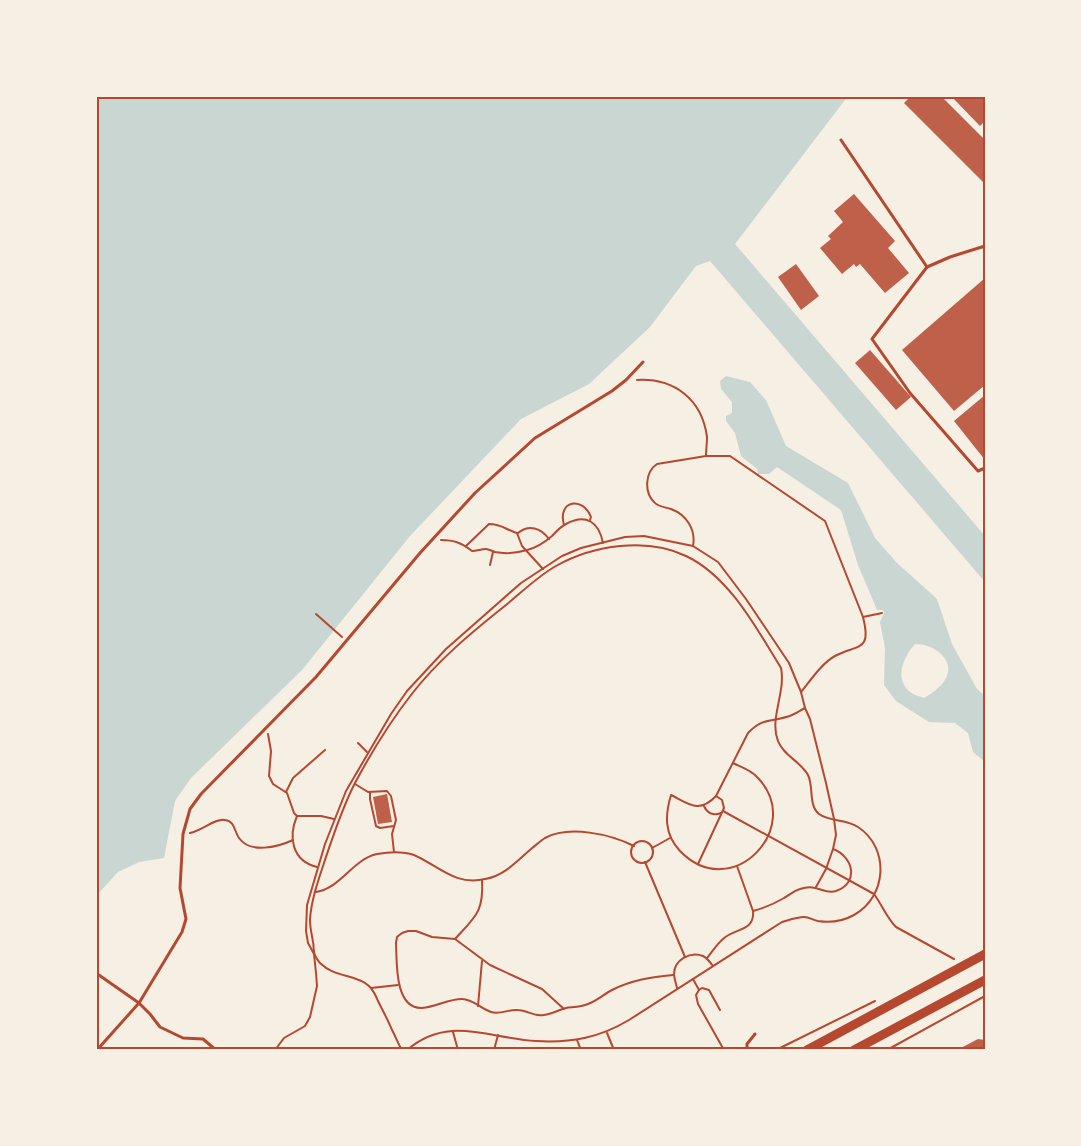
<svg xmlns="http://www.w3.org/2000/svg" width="1081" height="1146" font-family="'Source Sans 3',sans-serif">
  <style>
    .water { fill: #c9d6d2; fill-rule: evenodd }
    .building { fill: #bf614a }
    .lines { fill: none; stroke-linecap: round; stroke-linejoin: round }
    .path { stroke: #b5482f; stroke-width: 2 }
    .service { stroke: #b5482f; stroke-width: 3 }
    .trunk { stroke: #b5482f; stroke-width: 9 }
    .neatline { fill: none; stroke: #b5482f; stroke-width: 2 }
  </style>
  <rect width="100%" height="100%" fill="#f6efe4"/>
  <g class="water">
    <path d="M96 96H848L735 244 985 536V582L710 261 696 266 650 327 589 384 521 419 410 536 302 670 191 778 175 801 164 858 139 862 118 872 96 896Z"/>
    <path d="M726 376 750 382 766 400 786 446 848 483 875 538 896 562 937 599 952 644 977 689 985 696V762L973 752 968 733 955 723 929 722 896 701 884 685 885 648 880 622 884 613 883 610H877L875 605 858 565 841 510 777 467 769 474H758L757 469 741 456 735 433 726 421V416L732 413V402L721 389 720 381ZM915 644C925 644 933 647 941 654 959 672 940 689 924 698 919 696 914 695 910 692 894 679 903 657 915 644Z"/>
  </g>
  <g class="building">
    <path d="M911 96H941L985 140V184L904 103Z"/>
    <path d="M951 96H985V121L980 126Z"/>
    <path d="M854 194 895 241 888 248 909 273 885 293 860 264 856 267 854 264 842 274 820 248 831 239 828 236 843 222 834 211Z"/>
    <path d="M796 264 819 296 801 310 778 277Z"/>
    <path d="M985 278V385L954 411 902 350Z"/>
    <path d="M870 350 911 397 896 410 855 363Z"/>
    <path d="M985 395V460L954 421Z"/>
    <path d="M387 794 392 822 378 824 373 797Z"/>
    <path d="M978 1039 985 1040V1050H957Z"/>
  </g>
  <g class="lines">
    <g class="path">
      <path d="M637 380C674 378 702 399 707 437 707 443 706 450 706 456L657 464C645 472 644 492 654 502 658 507 665 507 671 509 687 515 696 530 693 546"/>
      <path d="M706 456H730L825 521 863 617"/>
      <path d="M564 525C557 500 583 496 591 517L590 520"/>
      <path d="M517 533 522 546 543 569"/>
      <path d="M518 533C529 524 541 528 549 539"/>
      <path d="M441 540C454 540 462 543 472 551 477 551 481 549 486 549 488 549 492 551 495 552 505 554 517 553 527 550 536 548 545 542 552 536 556 532 560 527 566 524 586 513 599 522 603 543"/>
      <path d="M466 546 489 524C502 524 506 530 517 533"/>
      <path d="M490 565 493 552"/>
      <path d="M316 614 342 637"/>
      <path d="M801 692C810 681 822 663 835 656 858 644 872 652 863 617L882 613"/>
      <path d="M268 734 271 751 269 776 273 784 287 793 294 813 297 816H321L334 819"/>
      <path d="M358 743 367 752"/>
      <path d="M733 763C741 767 751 770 757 777 806 826 732 905 680 851 664 834 665 815 671 795 689 804 699 814 716 796L748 733C764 716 773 723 792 715 797 713 801 710 805 708"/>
      <path d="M355 784 368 792 387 791 391 796 396 820 392 834 394 852"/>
      <path d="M286 792 293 778 325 750"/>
      <path d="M370 793V799L376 826 380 828 394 826"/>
      <path d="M704 806C707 813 713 816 721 813"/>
      <path d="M723 811 874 894C882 905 887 918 896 927L954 959"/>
      <path d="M297 816C288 837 292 861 317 867"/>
      <path d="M190 833C202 831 215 818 225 820 235 821 234 831 239 838 250 854 278 847 293 840"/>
      <circle cx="642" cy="852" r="11"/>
      <path d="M652 848 670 838"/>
      <path d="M645 862 685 957"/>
      <path d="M698 864 724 808 722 800 716 796"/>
      <path d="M737 866 753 911"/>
      <path d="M316 892C341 888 353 859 377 854 389 852 402 851 414 855 439 866 455 886 485 879 504 876 517 861 531 849 535 846 540 841 545 838 569 825 610 834 634 846"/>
      <path d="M455 939C475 917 484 912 482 880"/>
      <path d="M707 958C712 952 717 944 723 939 734 928 755 932 753 911 764 908 774 904 784 898 790 895 793 891 800 889 818 883 823 895 836 891 859 883 854 857 833 849"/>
      <path d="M693 979 699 990 696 995 698 1004 724 1050"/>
      <path d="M371 988 398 985"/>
      <path d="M677 988C676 983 674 978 674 974 674 960 690 951 703 956 707 958 710 962 713 966"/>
      <path d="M699 990 702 988 709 990 720 1010"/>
      <path d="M478 1006 482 961"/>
      <path d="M564 1009 542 989 490 965 455 939 432 937 416 931H408L402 933 397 937 396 943C397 961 394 1009 422 1008 436 1007 448 999 462 999 473 999 481 1009 491 1012 501 1015 508 1009 518 1010 527 1010 534 1017 544 1015 552 1014 558 1010 566 1008 573 1007 581 1007 588 1004 597 1001 604 994 612 990 632 980 651 977 673 975"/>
      <path d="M453 1032 458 1050"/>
      <path d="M607 1033 614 1050"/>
      <path d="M577 1040 581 1050"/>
      <path d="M275 1050 284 1038 305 1026 310 1017 317 986 316 973 314 954 308 943 306 931 307 905 325 844 346 791 391 714 407 691 446 649 521 583 562 556 581 548 625 537 644 536 693 546 718 562 746 599 789 663 801 692 805 708 810 719 826 783 834 819 836 835 833 849 826 869 816 887"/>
      <path d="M402 1050C398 1044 396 1037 392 1030 388 1020 383 1011 378 1001 376 996 373 990 369 986 356 974 335 978 320 963 317 959 314 956 314 951 313 948 314 945 313 942 312 935 310 929 310 920 311 901 318 881 324 863 333 836 342 808 355 783 371 753 390 722 411 695 437 661 472 632 506 605 522 592 538 576 556 566 593 545 647 537 686 556 729 576 757 629 781 668 786 692 769 719 778 741 783 755 801 762 808 775 814 787 808 805 819 814 830 822 846 819 858 827 890 848 887 897 854 915 843 921 830 923 818 921 813 920 809 917 804 917 797 917 789 920 782 922L629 1020C599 1038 571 1043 536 1041 490 1039 449 1014 407 1050"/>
      <path d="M494 1050 498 1035"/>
      <path d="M776 1050 875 1001"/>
      <path d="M887 1050 985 996"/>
    </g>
    <g class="service">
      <path d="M841 140 927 267 950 257 985 246"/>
      <path d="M927 267 872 339 910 393 978 471 985 468"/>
      <path d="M96 973 139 1003 150 1014 160 1027 183 1038 203 1039 216 1050"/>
      <path d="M97 1050 139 1003 182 932 186 919 180 888 183 834 190 809 201 794 316 677 420 553 475 493 535 438 612 391 626 380 643 362"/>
      <path d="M747 1050V1044L755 1034"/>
    </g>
    <g class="trunk">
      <path d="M807 1050 985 954"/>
      <path d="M854 1050 985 980"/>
    </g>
  </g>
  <rect width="1081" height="1146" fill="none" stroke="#f6efe4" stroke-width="195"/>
  <rect x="98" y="98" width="886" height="950" class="neatline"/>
</svg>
